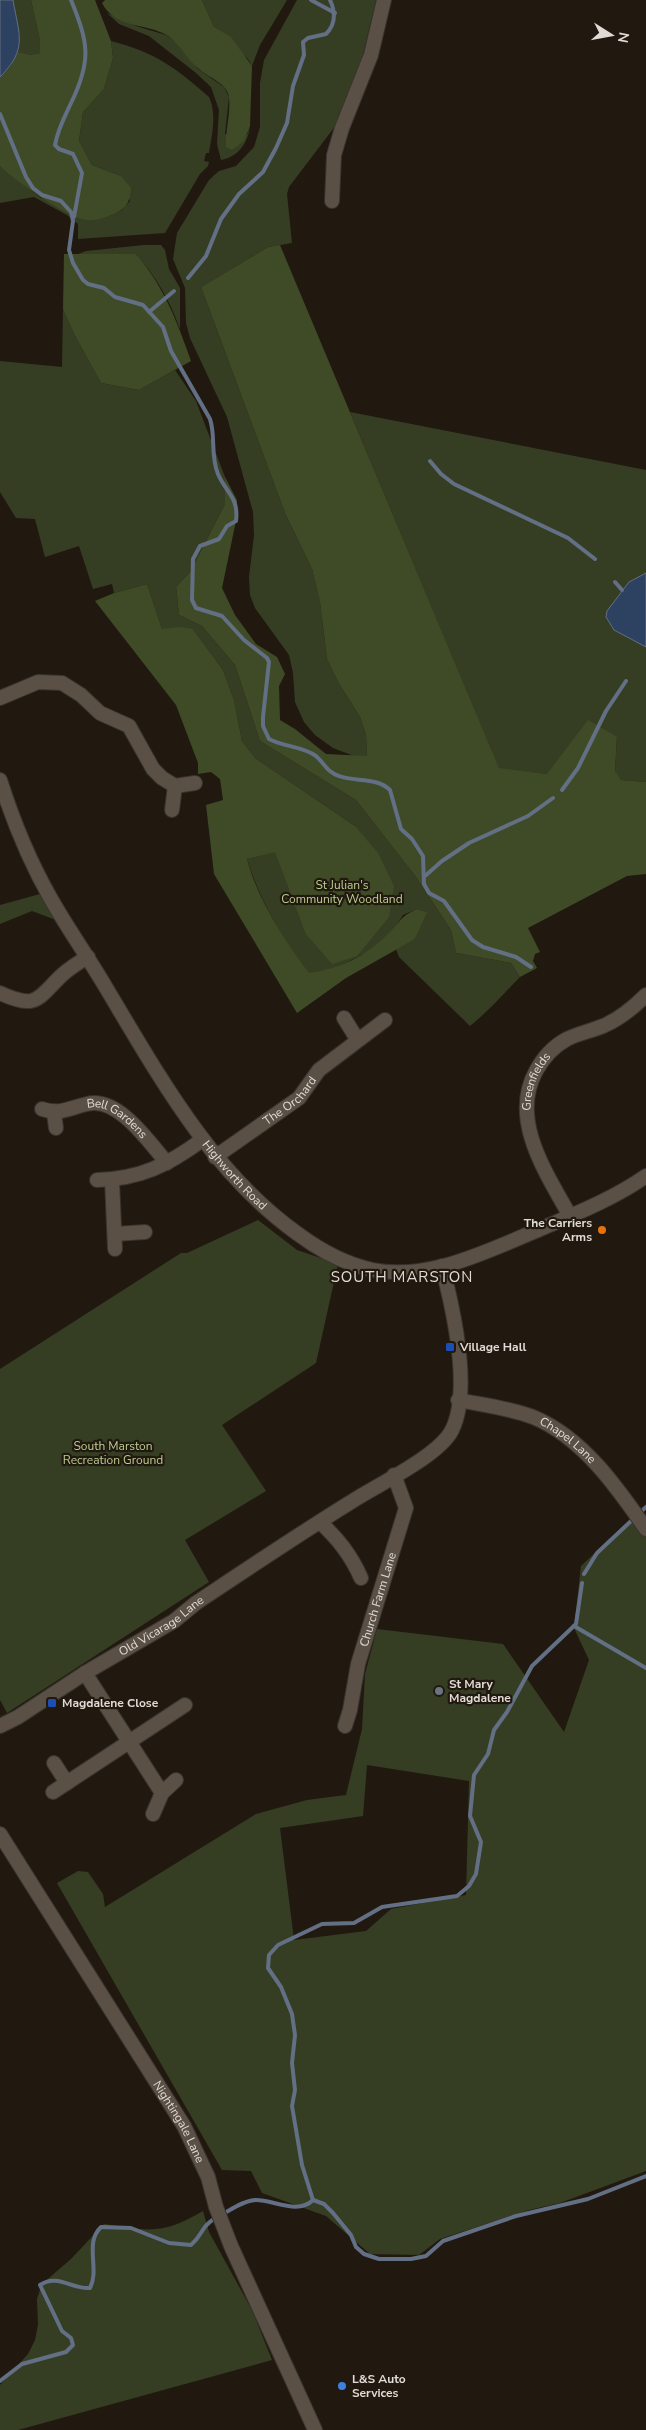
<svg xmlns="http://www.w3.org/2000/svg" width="646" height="2430" font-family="'Nunito Sans',sans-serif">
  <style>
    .green { fill: #353e23; fill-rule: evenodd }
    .forest { fill: #3f4b26 }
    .water { fill: #2d4161; stroke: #636f84 }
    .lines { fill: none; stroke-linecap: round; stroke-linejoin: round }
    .stream { stroke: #636f84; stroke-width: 4 }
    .minor-casing { stroke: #3a3430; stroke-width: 16 }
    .tertiary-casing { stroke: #3a3430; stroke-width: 16 }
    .minor { stroke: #5a5046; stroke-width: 14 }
    .tertiary { stroke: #5a5046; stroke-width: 14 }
    .food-dot { fill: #e8710a; stroke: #211910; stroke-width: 2 }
    .transit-dot { fill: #1a4fb4; stroke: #211910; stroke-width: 2 }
    .worship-dot { fill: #6b7280; stroke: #211910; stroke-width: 2 }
    .shop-dot { fill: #3f7fe0; stroke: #211910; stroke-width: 2 }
    .labels { text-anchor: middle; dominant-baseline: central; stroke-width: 4.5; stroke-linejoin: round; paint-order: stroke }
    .park-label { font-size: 12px; fill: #b9ce8d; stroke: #211910 }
    .street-label { font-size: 12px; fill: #e1dbd5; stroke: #211910 }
    .poi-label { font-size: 12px; font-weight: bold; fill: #e1dbd5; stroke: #211910; text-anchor: start }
    .quarter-label { font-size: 15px; letter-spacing: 1px; fill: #e1dbd5; stroke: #211910 }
  </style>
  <rect width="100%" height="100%" fill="#211910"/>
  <g class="green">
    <path d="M0 0H31L40 41V53L29 55 0 77Z"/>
    <path d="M202 0H287L260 45 252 66 248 59 214 27Z"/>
    <path d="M297 0H376L360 67 336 125 289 187 287 194 292 243 268 247 201 287 285 513 312 569 320 602 327 659 338 682 360 717 366 735 367 757 354 756 333 748 315 735 304 722 295 702 293 673 289 655 255 608 250 595 249 577 254 535 253 512 227 417 190 338 186 323 185 288 173 259 177 233 209 180 219 171 236 166 254 147 260 127V83L264 60Z"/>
    <path d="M107 13 136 26 166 35 180 45 198 69 224 87 229 97 225 134 247 135 250 126C248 143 238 157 221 160L217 144 219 110 211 87 196 73 149 36 119 24Z"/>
    <path d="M111 41C156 53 175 67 209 97 217 114 212 135 209 153H206L204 161 209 162 208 166 200 174 165 233 78 239V224L67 215 34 197 0 203V166L41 198 109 216 122 210 130 201 121 176 92 165 79 141 83 112 104 89 113 58Z"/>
    <path d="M144 245H161L165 250 169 269 180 288V329C170 301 156 276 136 254H78L86 251Z"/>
    <path d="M63 309 74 334 101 383 139 390 175 370 196 401 225 477V504L190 572 176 587 179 615 202 626 235 665 260 741 356 800 416 877 451 930 456 953 511 963 520 977C503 994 489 1011 470 1026L399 957 396 949 415 939 426 912 417 909 403 915 395 928 373 949 336 968 309 974C283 939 260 901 247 859L275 851 305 933 355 826 255 758 242 741 234 700 223 670 193 629H162L147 584 114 593 112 584 93 589 79 546 45 557 35 519 16 518 0 492V361L62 367Z"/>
    <path d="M350 412 646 470V782L621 780 615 772 617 737 547 774 499 769Z"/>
    <path d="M40 894 56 920 32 911 0 924V905Z"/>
    <path d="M258 1220 297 1250 338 1264 316 1363 222 1425 266 1491 185 1540 209 1582 7 1713 0 1700V1369L181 1253H187Z"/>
    <path d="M641 1509 646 1516V2171L560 2203 529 2210 440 2239 419 2255 370 2254 326 2216 262 2193 251 2171 222 2170 57 1883 78 1871 88 1872 103 1894 105 1907 256 1814 307 1800 346 1795 362 1729 365 1674 377 1629 503 1644 564 1732 589 1660 574 1628 581 1566ZM367 1765 469 1781 466 1895 391 1909 366 1931 294 1940 280 1828 363 1816Z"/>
    <path d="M203 2211 209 2232 252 2310 272 2360 18 2430H0V2385L28 2354 35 2340 38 2325 37 2299 42 2284 71 2259 104 2224C149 2231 162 2235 203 2211Z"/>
  </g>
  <g class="forest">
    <path d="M31 0H95L111 41 113 58 104 89 83 112 79 141 92 165 121 176 131 188C130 202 127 208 114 214 107 217 95 221 88 220 70 220 13 179 0 166V77L10 68 18 52 29 55 40 53V41Z"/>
    <path d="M105 0H202L214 27 231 37 252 66 250 126 244 141 232 150 226 147C225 131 231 113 229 97 227 83 209 78 199 69 187 60 181 45 168 36 146 22 116 30 102 3Z"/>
    <path d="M280 245 499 768 547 774 588 720 617 737 615 771 621 780 646 782V874L627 876 528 928 540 952 535 954 533 961 537 968 520 977 511 963 456 953 451 930 416 877 356 800 260 741 235 665 202 626 179 615 176 587 190 572 225 504V477L237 500V516L222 588 235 615 256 644 277 657 285 674 279 686 280 720 295 729 326 754 367 756 366 735 360 717 338 682 327 659 320 602 312 569 285 513 201 287 268 247Z"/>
    <path d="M64 254H136C164 286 177 322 191 361L139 390 101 383 74 334 63 309Z"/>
    <path d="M147 584 162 629 179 627 193 629 223 670 234 700 242 741 255 758 355 826 378 853 394 886 389 917 357 956 332 964 305 933 275 852 247 859C258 900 284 939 309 973 340 969 366 956 388 934 401 922 399 917 417 909L427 912 415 939 346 978 297 1013 214 874 206 805 223 800 220 779 211 772 198 774V763L176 705 95 601 114 593Z"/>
  </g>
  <g class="water">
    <path d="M0 0H13C19 35 28 49 0 77Z"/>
    <path d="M646 573V647L614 630 606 617 607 611 629 582Z"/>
  </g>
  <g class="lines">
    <g class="stream">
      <path d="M71 0C88 42 92 59 72 101 65 116 58 128 55 145L59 149 73 154 82 173 74 217"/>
      <path d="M311 0 335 13"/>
      <path d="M0 114 26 177 33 188 42 195 61 201 71 212 73 221 69 250 73 263 83 280 88 284 104 288 115 297 143 305 163 327 171 351 210 419C216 437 210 455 218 474 226 493 239 497 236 521L227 526 219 539 200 546 193 559 192 600 196 608 222 616 244 640 267 658 269 662 263 717V726L269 739C284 747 302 746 316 756 324 763 328 773 339 776 355 782 377 777 390 790L401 829 412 839 423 856 424 884 429 893 444 901 472 940 483 947 516 957 531 967"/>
      <path d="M188 278 206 256 221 219 239 194 263 172 276 148 287 123 293 86 304 55 303 42 308 38 326 34C336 24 336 13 330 0"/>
      <path d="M149 312 174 291"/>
      <path d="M430 461 441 474 454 484 568 538 595 559"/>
      <path d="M615 582 622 590"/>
      <path d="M562 790 578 768 606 711 626 681"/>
      <path d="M425 876 442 861 469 843 528 816 553 798"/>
      <path d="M584 1574 597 1553 646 1507"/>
      <path d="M574 1626 646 1668"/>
      <path d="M313 2200 302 2165 292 2106 295 2090 292 2063 295 2035 292 2014 281 1987 268 1968 269 1955 278 1945 322 1924 354 1923 382 1907 457 1896 469 1886 476 1874 481 1842 470 1816 474 1775 488 1754 494 1730 507 1712 532 1666 576 1624 582 1583"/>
      <path d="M313 2200 324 2204 333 2213 351 2235 356 2247 364 2254 379 2259H411L426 2256 443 2241 516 2216 588 2199 646 2176"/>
      <path d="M223 2214C232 2209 245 2200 256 2200 274 2200 298 2215 313 2200"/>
      <path d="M0 2381 22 2364 66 2352 73 2345 71 2338 62 2331 40 2285C57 2273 73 2290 90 2288 100 2269 84 2243 101 2227L131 2228 169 2243 191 2245C204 2234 199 2228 217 2217"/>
    </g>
    <g class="minor-casing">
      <g id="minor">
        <path d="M332 201 334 155 342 128 371 55 384 0"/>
        <path d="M0 698 38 682 62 683 81 695 100 713 129 726 153 769 162 778 175 786 195 783"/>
        <path d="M172 810 175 786"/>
        <path d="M0 993C37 1010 37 999 62 975 70 968 79 962 88 957"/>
        <path d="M344 1018 357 1039"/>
        <path id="s1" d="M42 1109C60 1115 69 1108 87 1104 118 1096 149 1142 167 1163"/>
        <path d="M54 1113 56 1128"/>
        <path id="s2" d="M215 1157 299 1098 319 1070 385 1020"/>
        <path d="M97 1180C140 1179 168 1165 202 1140"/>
        <path d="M112 1180 115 1249"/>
        <path id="s3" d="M570 1216C547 1174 509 1120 536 1071 543 1058 554 1046 567 1039 579 1033 591 1031 603 1026 620 1019 634 1007 646 995"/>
        <path d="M115 1234 145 1232"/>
        <path id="s4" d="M458 1400C483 1405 510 1408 533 1417 582 1437 617 1487 646 1529"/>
        <path d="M320 1522C338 1539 351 1555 361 1578"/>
        <path d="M85 1673 162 1793"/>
        <path id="s5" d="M0 1726 18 1717 85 1673 174 1621 196 1603C247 1569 299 1534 351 1502 377 1485 439 1456 452 1430 472 1389 453 1308 442 1266"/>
        <path id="s6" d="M345 1726 350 1710 358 1664 406 1508 394 1475"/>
        <path d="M54 1763 67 1783"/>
        <path d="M53 1792 185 1705"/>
        <path d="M153 1814 162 1793 176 1780"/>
        <path id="s7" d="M0 1834 184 2126 208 2177 216 2207 231 2246 315 2430"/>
      </g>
    </g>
    <g class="tertiary-casing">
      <g id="tertiary">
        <path id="s8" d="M0 780C13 821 30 862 51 899 68 929 88 957 105 986 159 1076 211 1172 298 1234 321 1251 344 1264 373 1270 429 1281 487 1251 538 1230 575 1214 613 1199 646 1176"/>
      </g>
    </g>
    <use href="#minor" class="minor"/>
    <use href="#tertiary" class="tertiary"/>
  </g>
  <circle class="food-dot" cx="602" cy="1230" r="5"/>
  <g class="transit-dot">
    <rect x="445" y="1342" width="10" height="10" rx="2.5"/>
    <rect x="47" y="1698" width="10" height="10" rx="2.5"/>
  </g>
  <circle class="worship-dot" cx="439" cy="1691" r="5"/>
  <circle class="shop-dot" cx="342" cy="2386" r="5"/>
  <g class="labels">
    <g class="park-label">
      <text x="342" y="885">St Julian's<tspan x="342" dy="14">Community Woodland</tspan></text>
      <text x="113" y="1446">South Marston<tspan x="113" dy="14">Recreation Ground</tspan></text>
    </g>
    <g class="street-label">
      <text stroke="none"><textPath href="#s3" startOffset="146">Greenfields</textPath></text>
      <text stroke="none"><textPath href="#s2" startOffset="94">The Orchard</textPath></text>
      <text stroke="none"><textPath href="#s1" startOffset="81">Bell Gardens</textPath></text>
      <text stroke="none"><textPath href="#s8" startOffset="462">Highworth Road</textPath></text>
      <text stroke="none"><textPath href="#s4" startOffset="119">Chapel Lane</textPath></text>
      <text stroke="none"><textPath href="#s6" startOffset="131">Church Farm Lane</textPath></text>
      <text stroke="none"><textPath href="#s5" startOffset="190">Old Vicarage Lane</textPath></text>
      <text stroke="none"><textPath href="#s7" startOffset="339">Nightingale Lane</textPath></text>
    </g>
    <g class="poi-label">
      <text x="592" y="1223" text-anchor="end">The Carriers<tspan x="592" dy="14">Arms</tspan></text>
      <text x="460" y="1347">Village Hall</text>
      <text x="449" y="1684">St Mary<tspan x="449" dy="14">Magdalene</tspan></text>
      <text x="62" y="1703">Magdalene Close</text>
      <text x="352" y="2379">L&amp;S Auto<tspan x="352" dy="14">Services</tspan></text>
    </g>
    <g class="quarter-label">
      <text x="402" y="1277">SOUTH MARSTON</text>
    </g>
  </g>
  <g transform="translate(611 35) rotate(101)" stroke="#211910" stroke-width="4" paint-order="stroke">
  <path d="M0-4L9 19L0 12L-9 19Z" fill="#e1dbd5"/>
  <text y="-8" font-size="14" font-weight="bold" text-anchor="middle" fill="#e1dbd5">N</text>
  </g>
</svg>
